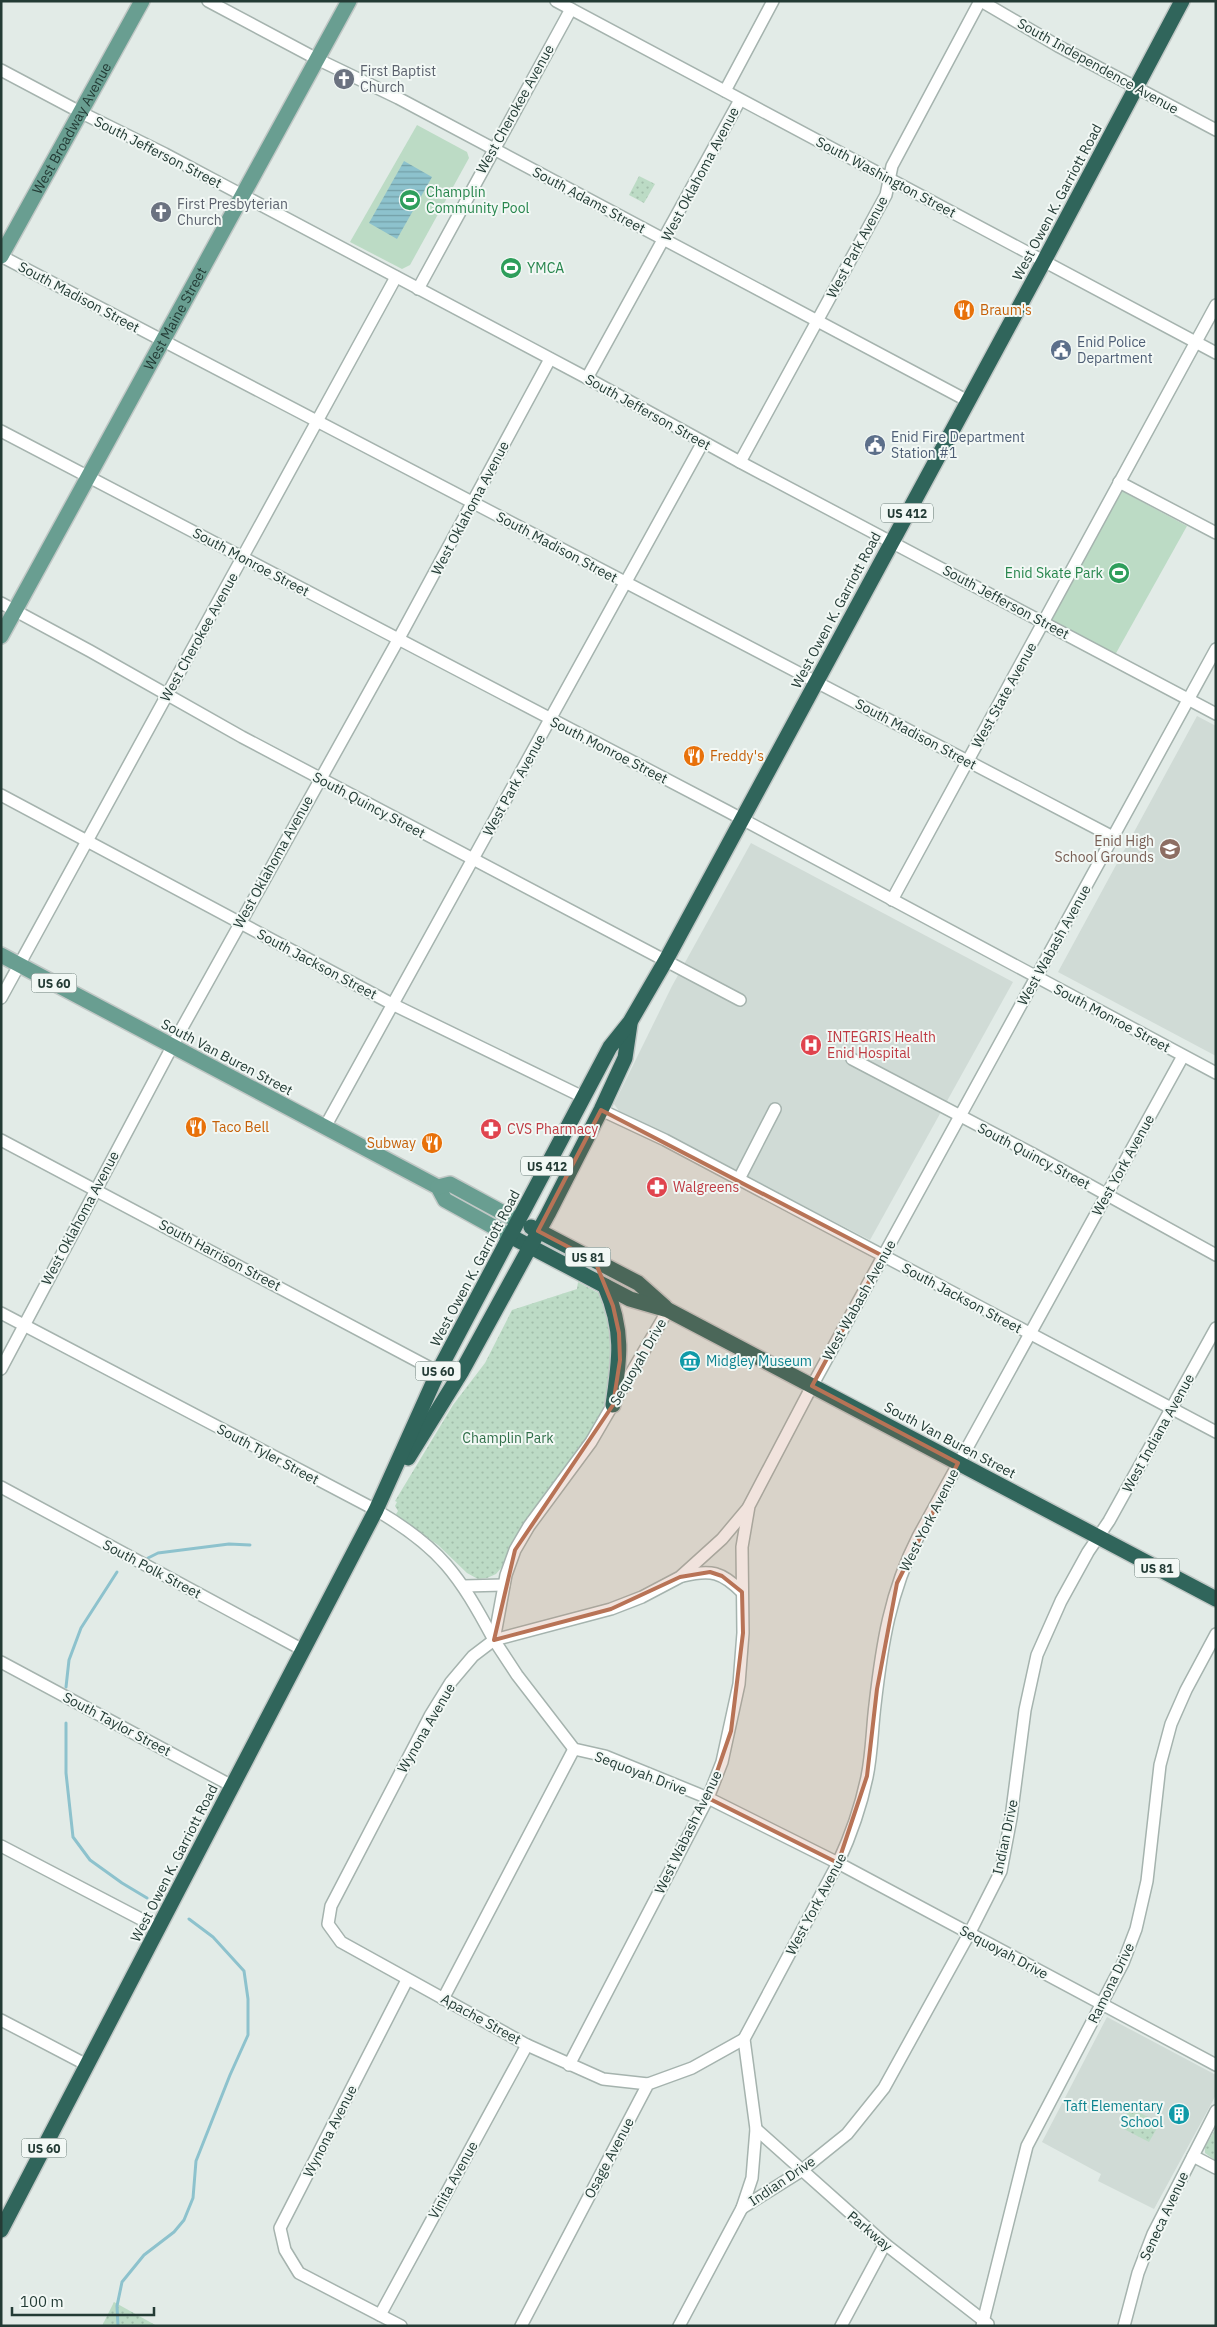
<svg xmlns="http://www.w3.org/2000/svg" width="1217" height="2327" font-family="'IBM Plex Sans',sans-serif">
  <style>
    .built { fill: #d0dbd6 }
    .grass { fill: #bcdbc5 }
    .park { fill: url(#park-dots) }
    .water { fill: url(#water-rules) }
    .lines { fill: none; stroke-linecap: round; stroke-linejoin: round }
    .stream { stroke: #8dc2cd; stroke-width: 3 }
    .minor-casing { stroke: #a5b3ae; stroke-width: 14 }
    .major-casing { stroke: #c1c8c6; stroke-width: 18 }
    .highway-casing { stroke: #c1c8c6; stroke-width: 18 }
    .minor { stroke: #fff; stroke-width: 11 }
    .major { stroke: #699e91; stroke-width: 15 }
    .highway { stroke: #30655b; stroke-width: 15 }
    .marked { fill: #b87356; fill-opacity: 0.2; stroke: #b87356; stroke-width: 4; stroke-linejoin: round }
    .labels { text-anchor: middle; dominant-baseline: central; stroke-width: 4; stroke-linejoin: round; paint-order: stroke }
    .shield { fill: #f2f8f5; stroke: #61746f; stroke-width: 1 }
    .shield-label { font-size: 12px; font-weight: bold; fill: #233b35 }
    .street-label { font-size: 14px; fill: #233b35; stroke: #f2f8f5 }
    .worship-label { font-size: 14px; fill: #5b616d; stroke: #f2f8f5; text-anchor: start }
    .leisure-label { font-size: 14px; fill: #27864d; stroke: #f2f8f5; text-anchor: start }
    .food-label { font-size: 14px; fill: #c56008; stroke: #f2f8f5; text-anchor: start }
    .service-label { font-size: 14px; fill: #4e5e75; stroke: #f2f8f5; text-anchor: start }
    .education-label { font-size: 14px; fill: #785e54; stroke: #f2f8f5; text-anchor: end }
    .health-label { font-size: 14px; fill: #be3a42; stroke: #f2f8f5; text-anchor: start }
    .culture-label { font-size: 14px; fill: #0d838f; stroke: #f2f8f5; text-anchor: start }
    .park-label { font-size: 14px; fill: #306f49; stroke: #f2f8f5 }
  </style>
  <defs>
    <pattern id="park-dots" width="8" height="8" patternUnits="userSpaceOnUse" patternTransform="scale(1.25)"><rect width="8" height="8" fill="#bcdbc5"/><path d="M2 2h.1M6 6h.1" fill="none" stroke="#a1bdaa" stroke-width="1.8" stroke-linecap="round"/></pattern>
    <pattern id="water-rules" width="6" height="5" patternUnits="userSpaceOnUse" patternTransform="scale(1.25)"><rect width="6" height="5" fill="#8dc2cd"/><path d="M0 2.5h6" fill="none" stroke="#739fa7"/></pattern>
  </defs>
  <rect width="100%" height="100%" fill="#e2ebe7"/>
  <g class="built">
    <path d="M1197 716 1216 726V1056L1058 972Z"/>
    <path d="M751 843 1013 982 870 1240 619 1111 614 1104 672 986Z"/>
    <path d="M1107 2017 1216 2075V2095L1154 2209 1098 2181 1101 2174 1042 2142Z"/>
  </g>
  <g class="grass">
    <path d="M417 125 467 152 469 158 410 265 402 269 350 242Z"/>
    <path d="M1122 491 1187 526 1115 655 1052 620Z"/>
  </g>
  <g class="park">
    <path d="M639 176 655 184 644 203 629 195Z"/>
    <path d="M578 1282 604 1296 614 1340 610 1386 602 1411 586 1441 512 1545 502 1567 496 1574 487 1578 478 1579 467 1573 438 1545 400 1518 396 1514 398 1511 395 1506 397 1502 395 1501 453 1405 485 1363 512 1310 577 1289Z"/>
    <path d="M1130 2108 1160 2123 1149 2142 1120 2127Z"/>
    <path d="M1216 2128V2161L1205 2153V2147Z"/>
    <path d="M114 2302 157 2326H102Z"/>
  </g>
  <path class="water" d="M404 161 432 177 397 239 369 223Z"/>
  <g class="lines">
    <g class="stream">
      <path d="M148 1558 158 1553 229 1544 250 1545"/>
      <path d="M66 1687 69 1660 81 1628 117 1572"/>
      <path d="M66 1723V1773L73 1837 90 1860 122 1883 147 1898"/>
      <path d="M118 2326 117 2306 122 2282 144 2255 174 2232 184 2220 193 2198 196 2161 230 2075 248 2035V1999L244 1971 213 1937 189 1919"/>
    </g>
    <g class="minor-casing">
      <g id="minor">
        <path d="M208 1 317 59 398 98 968 401"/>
        <path d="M556 1 1216 353"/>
        <path d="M981 1 1058 46 1216 130"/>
        <path d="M1 70 80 112 165 154 587 378 740 462 1216 714"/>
        <path d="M725 91 773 1"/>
        <path d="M1 256 1113 837"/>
        <path d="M418 289 571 9"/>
        <path d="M587 378 740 100"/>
        <path d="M1 431 727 811 1216 1073"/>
        <path d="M740 462 886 195 892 166 980 1"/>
        <path d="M1119 482 1216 533"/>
        <path d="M1 603 90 651 242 737 740 1000"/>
        <path d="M1 795 394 1005 583 1097"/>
        <path d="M892 900 1216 305"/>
        <path d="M1 998 396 277"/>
        <path d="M852 1059 1033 1154 1216 1255"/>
        <path d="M601 1110 665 1140 1216 1432"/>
        <path d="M325 1127 703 442"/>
        <path d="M1 1140 438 1372"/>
        <path d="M739 1179 775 1109"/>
        <path d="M668 1310 591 1442 529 1526 515 1550 506 1575 494 1640 517 1675 574 1749 605 1756 708 1798 838 1863 1216 2065"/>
        <path d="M1 1313 376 1510C441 1548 459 1575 494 1640"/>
        <path d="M1 1369 182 1028 398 640 550 359"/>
        <path d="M1 1487 303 1650"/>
        <path d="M683 1576C711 1569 722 1572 742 1592"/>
        <path d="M464 1586 504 1585"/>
        <path d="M1 1662 232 1786"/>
        <path d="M1 1846 158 1928"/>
        <path d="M443 1999 574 1749"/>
        <path d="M1 2020 87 2065"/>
        <path d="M569 2065 708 1798 722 1762 739 1684 743 1633 742 1547 749 1506 812 1386 1216 649"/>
        <path d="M648 2084 603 2079 527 2045 341 1942 328 1924 331 1906 430 1716 451 1682 473 1656 494 1640 611 1609 642 1597 680 1577 722 1539 748 1508"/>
        <path d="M756 2129 885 2244 988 2324"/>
        <path d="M1193 2156 1216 2168"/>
        <path d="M742 2208 801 2171 847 2134 884 2088 969 1934 1001 1871 1011 1818 1025 1710 1037 1655 1061 1601 1088 1552 1109 1521 1216 1328"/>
        <path d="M380 2315 527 2045"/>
        <path d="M401 2326 299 2273 285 2250 280 2228 407 1980"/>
        <path d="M521 2326 648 2084 692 2068 744 2039"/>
        <path d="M679 2326 742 2208 752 2178 756 2129 744 2039 838 1863C851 1835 861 1806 867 1777 872 1753 872 1729 875 1705 882 1644 890 1592 918 1537L1183 1056"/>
        <path d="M841 2326 885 2244"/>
        <path d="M982 2326 1027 2146 1123 1963 1136 1929 1147 1881 1160 1765 1171 1724 1186 1690 1216 1634"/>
        <path d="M1124 2326 1138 2273 1153 2234 1216 2111"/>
      </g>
    </g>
    <g class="major-casing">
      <g id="major">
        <path id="s1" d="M1 256 142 1"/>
        <path id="s2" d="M1 636 349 1"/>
        <path d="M1 955 438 1187 445 1200 510 1236"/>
        <path d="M438 1187 450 1184 518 1221"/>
      </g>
    </g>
    <g class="highway-casing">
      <g id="highway">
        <path d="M531 1227 638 1283 665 1307"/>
        <path d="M510 1236 630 1299 668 1310 1216 1599"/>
        <path d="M605 1286C624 1331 620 1358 613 1405"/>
        <path d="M408 1458 462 1371 548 1214 601 1110 625 1058 630 1024"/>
        <path d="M1 2230 376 1510 438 1372 610 1047 630 1022 666 960 1044 261 1182 1"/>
      </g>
    </g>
    <use href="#minor" class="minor"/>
    <use href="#major" class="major"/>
    <use href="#highway" class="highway"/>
  </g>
  <path class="marked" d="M601 1110 883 1256 812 1386 958 1463 897 1583 877 1689 867 1776 838 1863 708 1798 731 1731 743 1633 742 1592 722 1576 710 1572 680 1577 611 1609 494 1640 515 1550 613 1405 620 1360 619 1333 613 1306 595 1261 538 1231Z"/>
  <defs>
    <g id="church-disc" transform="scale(1.125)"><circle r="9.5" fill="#6b7280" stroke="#f2f8f5"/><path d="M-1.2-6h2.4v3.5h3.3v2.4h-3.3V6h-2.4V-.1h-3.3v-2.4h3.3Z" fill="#fff"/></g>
    <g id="stadium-disc" transform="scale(1.125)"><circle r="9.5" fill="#2e9e5b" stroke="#f2f8f5"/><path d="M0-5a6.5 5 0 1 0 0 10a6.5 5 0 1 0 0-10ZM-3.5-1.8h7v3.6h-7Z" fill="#fff"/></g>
    <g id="restaurant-disc" transform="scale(1.125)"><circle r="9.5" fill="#e8710a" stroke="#f2f8f5"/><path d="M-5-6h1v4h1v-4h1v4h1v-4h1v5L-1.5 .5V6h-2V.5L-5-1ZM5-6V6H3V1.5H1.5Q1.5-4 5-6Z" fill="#fff"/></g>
    <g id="civic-disc" transform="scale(1.125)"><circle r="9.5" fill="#5c6f8a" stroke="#f2f8f5"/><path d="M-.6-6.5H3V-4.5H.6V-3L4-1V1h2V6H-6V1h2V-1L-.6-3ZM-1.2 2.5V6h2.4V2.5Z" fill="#fff"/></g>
    <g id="school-disc" transform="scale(1.125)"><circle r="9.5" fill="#8d6e63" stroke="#f2f8f5"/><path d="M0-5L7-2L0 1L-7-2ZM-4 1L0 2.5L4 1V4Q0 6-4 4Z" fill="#fff"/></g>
    <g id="hospital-disc" transform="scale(1.125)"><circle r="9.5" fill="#e0444e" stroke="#f2f8f5"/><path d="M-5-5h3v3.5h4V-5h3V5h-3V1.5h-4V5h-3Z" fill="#fff"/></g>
    <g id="pharmacy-disc" transform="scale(1.125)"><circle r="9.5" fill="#e0444e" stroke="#f2f8f5"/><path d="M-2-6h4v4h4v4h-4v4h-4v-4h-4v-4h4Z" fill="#fff"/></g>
    <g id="museum-disc" transform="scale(1.125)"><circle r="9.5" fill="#0f9aa8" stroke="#f2f8f5"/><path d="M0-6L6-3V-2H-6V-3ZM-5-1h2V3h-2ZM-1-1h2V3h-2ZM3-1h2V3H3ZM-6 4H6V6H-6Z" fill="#fff"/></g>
    <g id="building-disc" transform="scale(1.125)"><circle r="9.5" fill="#0f9aa8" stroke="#f2f8f5"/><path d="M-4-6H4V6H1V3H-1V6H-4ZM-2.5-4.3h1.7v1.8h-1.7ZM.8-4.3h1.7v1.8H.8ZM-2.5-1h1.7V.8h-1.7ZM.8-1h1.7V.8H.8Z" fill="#fff"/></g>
  </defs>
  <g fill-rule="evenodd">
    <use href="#church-disc" x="344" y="79"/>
    <use href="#stadium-disc" x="410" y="200"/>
    <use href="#church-disc" x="161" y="212"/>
    <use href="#stadium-disc" x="511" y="268"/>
    <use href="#restaurant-disc" x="964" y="310"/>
    <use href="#civic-disc" x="1061" y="350"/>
    <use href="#civic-disc" x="875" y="445"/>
    <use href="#stadium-disc" x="1119" y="573"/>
    <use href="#restaurant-disc" x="694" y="756"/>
    <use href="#school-disc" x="1170" y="849"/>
    <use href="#hospital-disc" x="811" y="1045"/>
    <use href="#restaurant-disc" x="196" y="1127"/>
    <use href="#pharmacy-disc" x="491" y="1129"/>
    <use href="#restaurant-disc" x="432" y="1143"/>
    <use href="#pharmacy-disc" x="657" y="1187"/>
    <use href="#museum-disc" x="690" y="1361"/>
    <use href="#building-disc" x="1179" y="2114"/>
  </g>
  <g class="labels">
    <g class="shield">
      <rect x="881" y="503.5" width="52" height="19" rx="4"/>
      <rect x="31.5" y="973.5" width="45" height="19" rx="4"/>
      <rect x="521" y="1156.5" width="52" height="19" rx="4"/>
      <rect x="565.5" y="1247.5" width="45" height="19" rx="4"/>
      <rect x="415.5" y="1361.5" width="45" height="19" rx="4"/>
      <rect x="1134.5" y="1558.5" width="45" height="19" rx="4"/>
      <rect x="21.5" y="2138.5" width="45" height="19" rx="4"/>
    </g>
    <g class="shield-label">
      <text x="907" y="513">US 412</text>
      <text x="54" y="983">US 60</text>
      <text x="547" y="1166">US 412</text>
      <text x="588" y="1257">US 81</text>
      <text x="438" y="1371">US 60</text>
      <text x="1157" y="1568">US 81</text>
      <text x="44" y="2148">US 60</text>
    </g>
    <g class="street-label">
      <text transform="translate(1098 66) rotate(29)">South Independence Avenue</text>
      <text transform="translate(515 109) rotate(-61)">West Cherokee Avenue</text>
      <text stroke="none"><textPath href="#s1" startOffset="146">West Broadway Avenue</textPath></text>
      <text transform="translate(158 152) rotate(27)">South Jefferson Street</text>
      <text transform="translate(700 174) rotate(-62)">West Oklahoma Avenue</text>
      <text transform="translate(886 177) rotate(28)">South Washington Street</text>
      <text transform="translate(589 200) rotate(28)">South Adams Street</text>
      <text transform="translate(1057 202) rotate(-62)">West Owen K. Garriott Road</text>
      <text transform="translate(857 247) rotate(-62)">West Park Avenue</text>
      <text transform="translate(79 297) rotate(28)">South Madison Street</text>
      <text stroke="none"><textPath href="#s2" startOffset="362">West Maine Street</textPath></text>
      <text transform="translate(648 412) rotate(29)">South Jefferson Street</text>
      <text transform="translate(470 508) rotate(-62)">West Oklahoma Avenue</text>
      <text transform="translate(557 547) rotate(28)">South Madison Street</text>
      <text transform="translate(251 562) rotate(28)">South Monroe Street</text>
      <text transform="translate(1006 602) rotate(28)">South Jefferson Street</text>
      <text transform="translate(836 610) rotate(-62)">West Owen K. Garriott Road</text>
      <text transform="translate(199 637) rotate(-61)">West Cherokee Avenue</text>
      <text transform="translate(1004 695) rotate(-61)">West State Avenue</text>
      <text transform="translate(916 734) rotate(28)">South Madison Street</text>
      <text transform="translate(609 750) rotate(27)">South Monroe Street</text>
      <text transform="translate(514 785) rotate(-61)">West Park Avenue</text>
      <text transform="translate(369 805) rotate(28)">South Quincy Street</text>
      <text transform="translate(273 862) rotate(-61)">West Oklahoma Avenue</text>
      <text transform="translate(1054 945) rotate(-61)">West Wabash Avenue</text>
      <text transform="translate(317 964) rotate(28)">South Jackson Street</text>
      <text transform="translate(1112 1018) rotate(28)">South Monroe Street</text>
      <text transform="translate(227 1057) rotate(28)">South Van Buren Street</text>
      <text transform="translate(1034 1156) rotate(28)">South Quincy Street</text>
      <text transform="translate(1123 1165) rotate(-61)">West York Avenue</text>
      <text transform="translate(80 1218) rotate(-62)">West Oklahoma Avenue</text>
      <text transform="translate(220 1255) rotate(28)">South Harrison Street</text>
      <text transform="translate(475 1268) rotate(-62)">West Owen K. Garriott Road</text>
      <text transform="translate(962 1298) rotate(28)">South Jackson Street</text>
      <text transform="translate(859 1300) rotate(-61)">West Wabash Avenue</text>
      <text transform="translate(638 1362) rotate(-60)">Sequoyah Drive</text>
      <text transform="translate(1158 1433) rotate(-61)">West Indiana Avenue</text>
      <text transform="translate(950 1440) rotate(28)">South Van Buren Street</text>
      <text transform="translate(268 1454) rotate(28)">South Tyler Street</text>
      <text transform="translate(929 1520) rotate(-63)">West York Avenue</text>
      <text transform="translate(152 1569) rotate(28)">South Polk Street</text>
      <text transform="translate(117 1724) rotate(28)">South Taylor Street</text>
      <text transform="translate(426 1728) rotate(-60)">Wynona Avenue</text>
      <text transform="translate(641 1773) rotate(21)">Sequoyah Drive</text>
      <text transform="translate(688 1832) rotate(-64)">West Wabash Avenue</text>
      <text transform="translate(1005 1837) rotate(-78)">Indian Drive</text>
      <text transform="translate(174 1863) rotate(-63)">West Owen K. Garriott Road</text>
      <text transform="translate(816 1904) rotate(-62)">West York Avenue</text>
      <text transform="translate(1004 1952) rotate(28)">Sequoyah Drive</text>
      <text transform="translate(1111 1983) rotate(-64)">Ramona Drive</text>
      <text transform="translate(481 2019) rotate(29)">Apache Street</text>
      <text transform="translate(330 2131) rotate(-63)">Wynona Avenue</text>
      <text transform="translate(609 2158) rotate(-62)">Osage Avenue</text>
      <text transform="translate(453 2180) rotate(-61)">Vinita Avenue</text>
      <text transform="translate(782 2181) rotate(-34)">Indian Drive</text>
      <text transform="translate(1164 2216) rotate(-65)">Seneca Avenue</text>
      <text transform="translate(870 2231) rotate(40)">Parkway</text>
    </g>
    <g class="worship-label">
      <text x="360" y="71">First Baptist<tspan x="360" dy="16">Church</tspan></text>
      <text x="177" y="204">First Presbyterian<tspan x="177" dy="16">Church</tspan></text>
    </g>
    <g class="leisure-label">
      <text x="426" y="192">Champlin<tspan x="426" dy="16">Community Pool</tspan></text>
      <text x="527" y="268">YMCA</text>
      <text x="1103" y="573" text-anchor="end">Enid Skate Park</text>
    </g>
    <g class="food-label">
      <text x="980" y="310">Braum's</text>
      <text x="710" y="756">Freddy's</text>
      <text x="212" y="1127">Taco Bell</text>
      <text x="416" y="1143" text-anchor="end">Subway</text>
    </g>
    <g class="service-label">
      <text x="1077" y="342">Enid Police<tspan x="1077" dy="16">Department</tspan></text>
      <text x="891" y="437">Enid Fire Department<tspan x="891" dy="16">Station #1</tspan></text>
    </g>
    <g class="education-label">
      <text x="1154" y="841">Enid High<tspan x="1154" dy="16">School Grounds</tspan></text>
    </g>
    <g class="health-label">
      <text x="827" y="1037">INTEGRIS Health<tspan x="827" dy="16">Enid Hospital</tspan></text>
      <text x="507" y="1129">CVS Pharmacy</text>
      <text x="673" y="1187">Walgreens</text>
    </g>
    <g class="culture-label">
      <text x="706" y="1361">Midgley Museum</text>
      <text x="1163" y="2106" text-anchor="end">Taft Elementary<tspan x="1163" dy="16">School</tspan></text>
    </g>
    <g class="park-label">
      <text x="508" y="1438">Champlin Park</text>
    </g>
  </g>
  <rect width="1217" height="2327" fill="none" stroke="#233b35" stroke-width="5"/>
  <path d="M12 2307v8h142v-8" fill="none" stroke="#233b35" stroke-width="2.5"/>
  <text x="20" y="2307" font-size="15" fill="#233b35" stroke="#f2f8f5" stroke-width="4" paint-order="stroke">100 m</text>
</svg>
